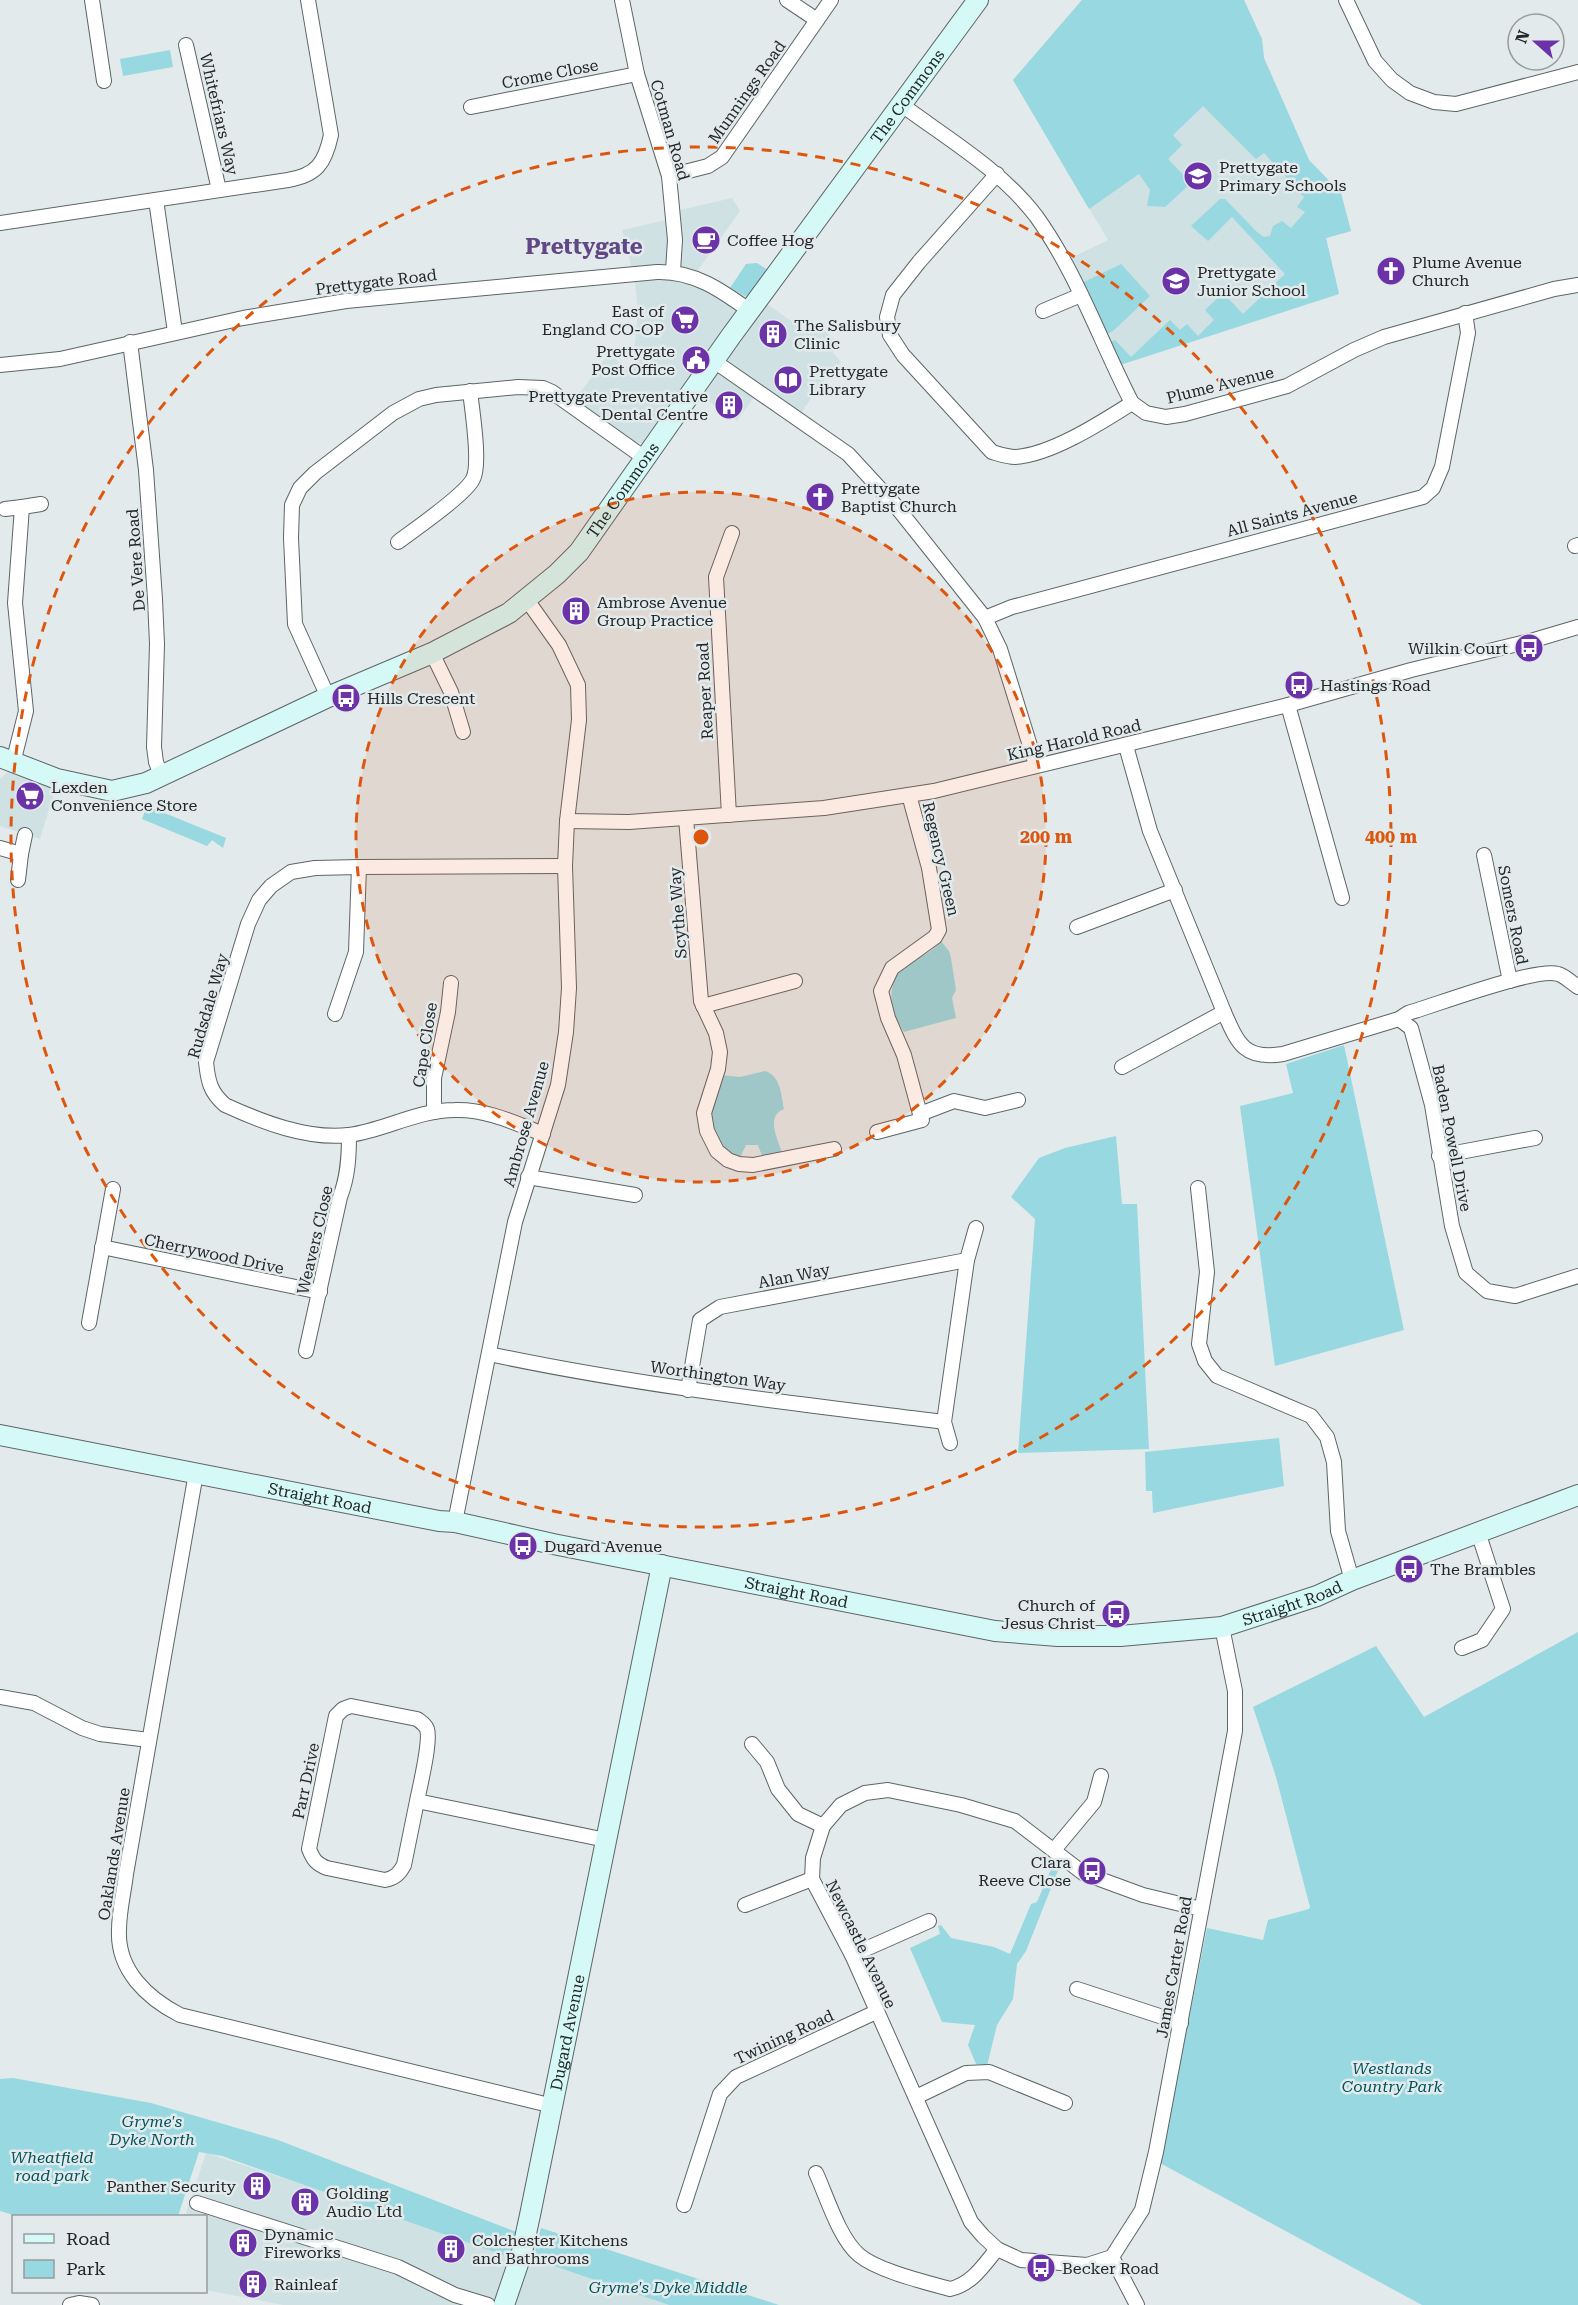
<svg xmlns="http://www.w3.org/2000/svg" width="1578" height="2305" font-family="'Roboto Serif',serif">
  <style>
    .built { fill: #cfe1e3 }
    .green { fill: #98d8e1 }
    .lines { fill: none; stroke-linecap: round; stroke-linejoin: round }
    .street-casing { stroke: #5e6566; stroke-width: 16 }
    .secondary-casing { stroke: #5e6566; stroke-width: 22 }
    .street { stroke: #fff; stroke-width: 14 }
    .secondary { stroke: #d4f9f6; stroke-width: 20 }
    .ring { fill: none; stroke: #de560d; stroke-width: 3; stroke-dasharray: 10 8 }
    .labels { text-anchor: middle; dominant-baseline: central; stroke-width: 5; stroke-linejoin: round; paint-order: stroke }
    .street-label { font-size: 16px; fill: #242728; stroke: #e2eaec }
    .poi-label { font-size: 16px; fill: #242728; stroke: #e2eaec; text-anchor: start }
    .park-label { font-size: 16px; font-style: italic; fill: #00545d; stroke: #e2eaec }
    .district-label { font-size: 22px; font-weight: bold; fill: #614784; stroke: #e2eaec }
    .centre { fill: #de560d; stroke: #e2eaec; stroke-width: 3 }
    .ring-label { font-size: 18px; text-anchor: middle; font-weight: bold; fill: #de560d; stroke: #e2eaec; stroke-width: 5; stroke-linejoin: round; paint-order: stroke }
  </style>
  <rect width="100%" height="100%" fill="#e2eaec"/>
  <g class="built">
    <path d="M1082 0H1244L1262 39 1264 58 1309 160 1341 193 1351 231 1326 238 1339 294 1120 365 1071 258 1108 240 1013 80Z"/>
    <path d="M732 198 740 211 698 270 738 292 752 293 802 329 811 319 837 342 833 353 841 362 820 385 801 413 762 386 737 421 701 396 680 390 642 443H635L575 400 608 354 628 368 633 363 638 311 635 281 622 230 666 220 680 210Z"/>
    <path d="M11 769 55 784V790L40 839 0 826V779Z"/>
    <path d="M206 2153 614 2286 669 2305H283L206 2290V2216H185Z"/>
  </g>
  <g class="green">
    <path d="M1082 0H1244L1262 39 1264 58 1309 160 1341 193 1351 231 1326 238 1339 294 1120 365 1110 342 1115 340 1131 357 1170 320 1180 330 1187 324 1198 336 1214 320 1205 310 1223 293 1243 314 1285 274 1232 217 1208 241 1191 226 1220 199H1225L1257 232 1264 237 1270 236 1273 226 1282 221 1291 228 1305 212 1297 207 1304 197 1264 153 1256 159 1203 106 1173 135 1182 145 1168 159 1191 183 1165 207 1147 206 1150 190 1139 174 1089 209 1013 80Z"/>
    <path d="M170 50 173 67 123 76 120 59Z"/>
    <path d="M757 263 768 270 752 293 745 296 730 288 746 264Z"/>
    <path d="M1121 264 1150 296 1113 331 1107 334 1082 283Z"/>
    <path d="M147 806 226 838 223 848 212 840 207 846 142 819Z"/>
    <path d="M941 941 949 951 951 958 956 990 952 998 956 1018 904 1032C901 1026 897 1021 895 1015 887 997 892 971 911 961 923 955 932 953 941 941Z"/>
    <path d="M1344 1045 1404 1330 1275 1366 1240 1106 1293 1093 1286 1064Z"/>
    <path d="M765 1071C781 1076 781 1095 784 1109 765 1116 778 1139 782 1153L762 1156 758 1145H746L741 1156H732C700 1131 709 1108 721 1075L740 1077Z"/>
    <path d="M1116 1136 1122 1204H1137L1149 1449 1018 1453 1035 1219 1011 1197 1039 1158 1065 1148Z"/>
    <path d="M1279 1438 1284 1486 1153 1513 1152 1491H1146L1145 1452Z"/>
    <path d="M1578 1632V2305H1422L1160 2163 1207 1928 1263 1940 1268 1920 1309 1909 1310 1907 1276 1777 1253 1707 1376 1646 1424 1717Z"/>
    <path d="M1055 1860 1061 1863 1026 1951 1017 1964 1013 1999 997 2025 987 2066 976 2064 968 2045 975 2025 942 2022 910 1948 940 1934 938 1926 941 1925 951 1938 994 1947 1010 1954 1031 1904 1037 1902Z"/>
    <path d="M0 2066V2079L13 2078 151 2103 278 2140 519 2233 514 2259 222 2156 199 2152 178 2216H17L0 2211Z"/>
    <path d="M541 2228 779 2305H669L533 2259Z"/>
  </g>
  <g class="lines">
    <g class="street-casing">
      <g id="street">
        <path d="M92 0 104 81"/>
        <path d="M622 0 637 74 669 176 675 240 673 271"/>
        <path d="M787 0 817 20"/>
        <path d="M1346 0 1375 61 1392 80 1410 93 1434 102 1456 104 1578 72"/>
        <path d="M186 45 219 190"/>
        <path d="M902 105C948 139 1001 170 1036 216 1077 273 1100 341 1132 403L1146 413 1166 417 1185 414 1287 386 1354 350 1384 337 1554 289 1578 285"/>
        <path d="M471 107 637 74"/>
        <path d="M997 174 919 262 893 295 887 317 890 335 903 355 992 452C999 454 1008 457 1015 457 1051 455 1102 422 1132 403"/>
        <path d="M669 176 708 166 722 157 831 0"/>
        <path d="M156 200 175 332"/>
        <path d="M0 223 288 180C317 175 325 163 331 135L308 0"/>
        <path d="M1043 311 1081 295"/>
        <path d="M130 342 146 470 155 599 157 644 154 747 156 762 161 775"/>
        <path d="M714 361 848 454 895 505 985 618 1000 649 1036 765"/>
        <path d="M0 365 60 359 243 318 346 301 657 272C694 271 721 290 750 311"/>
        <path d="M22 507 41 504"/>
        <path d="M5 509 22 507 15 603 26 711 13 763"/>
        <path d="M398 542C415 529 465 495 473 479 481 464 472 410 470 391"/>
        <path d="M1575 546 1578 545"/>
        <path d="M985 618 1012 607 1423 497 1433 488 1442 467 1468 333 1465 313"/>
        <path d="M432 653 451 692 463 732"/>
        <path d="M328 697 295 624 291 538 292 505 300 488 315 473 393 413 419 399 436 395 518 387 543 388 552 392 646 459"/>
        <path d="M1288 705 1342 898"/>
        <path d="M1126 746 1150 831 1224 1012C1238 1044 1244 1060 1283 1054L1399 1019 1411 1028 1432 1105 1452 1226 1466 1273 1487 1291 1515 1296 1578 1276"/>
        <path d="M909 795 929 868 939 930 935 937 892 968 881 991 888 1018 904 1055 920 1114 954 1101 985 1108 1018 1100"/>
        <path d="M729 815 716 577 732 533"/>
        <path d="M686 818 701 1001 716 1033 720 1052 718 1069 704 1113 707 1131 717 1151 728 1160 739 1164 753 1165 834 1149"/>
        <path d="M567 821 629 822 824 808 934 791 1288 705 1411 670 1534 640 1578 627"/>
        <path d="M0 848 21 854 18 880"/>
        <path d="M21 854 25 835"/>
        <path d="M1484 855 1510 981"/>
        <path d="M1077 927 1175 890"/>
        <path d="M703 1006 795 981"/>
        <path d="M335 1014 356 952 359 867"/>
        <path d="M1399 1019 1408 1013C1436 1005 1536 967 1558 974 1565 976 1572 983 1578 987"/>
        <path d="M1122 1067 1224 1012"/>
        <path d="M434 1112V1078L448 1012 451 983"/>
        <path d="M877 1132 922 1120"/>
        <path d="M543 1134C515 1123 486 1109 455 1110 418 1110 385 1130 349 1135 308 1140 262 1122 225 1105 210 1092 208 1081 206 1062L248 924 259 900 271 886 291 872 315 868 359 867 565 866"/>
        <path d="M1439 1156 1535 1138"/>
        <path d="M528 1177 635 1195"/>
        <path d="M1198 1188 1207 1272 1199 1344 1205 1361 1217 1376 1311 1416 1327 1437 1334 1462 1338 1531 1352 1580"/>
        <path d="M102 1247 320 1292"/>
        <path d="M89 1323 113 1189"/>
        <path d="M306 1351 340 1197C348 1177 349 1156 349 1135"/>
        <path d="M489 1354C639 1386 792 1403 944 1422"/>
        <path d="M688 1390 700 1320 720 1307 967 1260"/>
        <path d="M950 1443 944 1422 967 1260 976 1228"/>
        <path d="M196 1473 126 1874C124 1892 119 1911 119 1930 117 1970 147 1998 180 2015L553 2106"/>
        <path d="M455 1522 515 1222 558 1085 566 1032 569 988 565 866 567 821 579 720 578 685 559 645 527 600"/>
        <path d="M1462 1648 1482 1640 1503 1609 1478 1532"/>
        <path d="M0 1697 34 1703 82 1728 100 1734 149 1740"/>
        <path d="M752 1744 767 1762 778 1789 798 1814 823 1826"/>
        <path d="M417 1801C420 1786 431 1741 427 1729 425 1724 421 1722 417 1719L351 1706 343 1709 336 1716 309 1849C313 1859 316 1864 327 1868L385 1880C395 1878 399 1874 404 1865L417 1801 606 1840"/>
        <path d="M1054 1850 1094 1802 1101 1776"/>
        <path d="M745 1905 812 1879"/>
        <path d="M1201 1909 1143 1895 1083 1873 1015 1821 961 1805 888 1790 865 1793 841 1805 823 1826 813 1858 812 1879 852 1955 971 2222 983 2236 997 2249 1021 2260 1087 2265 1112 2257 1142 2210 1156 2152 1235 1731V1691L1222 1627"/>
        <path d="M852 1955 929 1921"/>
        <path d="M1077 1989 1181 2023"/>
        <path d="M916 2097 966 2073 989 2072 1065 2103"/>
        <path d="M816 2173C827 2197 839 2238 859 2255 878 2271 925 2282 950 2289 972 2284 983 2266 997 2249"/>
        <path d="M197 2203 398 2267 455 2295 488 2305"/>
        <path d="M684 2205 720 2094 736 2077 876 2012"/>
        <path d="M1112 2257 1137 2305"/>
        <path d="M70 2305 79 2303 92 2305"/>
      </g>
    </g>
    <g class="secondary-casing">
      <g id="secondary">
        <path id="s1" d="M0 757 57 779 112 791 146 783 328 697 432 653 509 613 557 574 579 552 731 336 978 0"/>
        <path id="s2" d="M0 1435 439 1521 455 1522 553 1544 995 1631 1058 1636H1120L1222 1627 1317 1596 1352 1580 1578 1495"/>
        <path id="s3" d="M504 2305 522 2252 530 2215 662 1565"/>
      </g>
    </g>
    <use href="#street" class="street"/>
    <use href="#secondary" class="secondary"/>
  </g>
  <circle cx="701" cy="837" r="345" fill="#de560d" fill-opacity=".12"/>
  <g class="ring">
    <circle cx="701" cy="837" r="345"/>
    <circle cx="701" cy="837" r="690"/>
  </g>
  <defs>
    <g id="school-disc" transform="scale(1.5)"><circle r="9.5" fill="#6c32a8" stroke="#e2eaec"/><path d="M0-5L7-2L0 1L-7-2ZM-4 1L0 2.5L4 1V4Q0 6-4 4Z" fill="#fff"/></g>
    <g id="cafe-disc" transform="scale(1.5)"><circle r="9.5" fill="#6c32a8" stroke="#e2eaec"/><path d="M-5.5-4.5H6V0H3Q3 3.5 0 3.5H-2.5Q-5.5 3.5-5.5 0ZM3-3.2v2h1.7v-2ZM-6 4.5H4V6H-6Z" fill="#fff"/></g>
    <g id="church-disc" transform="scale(1.5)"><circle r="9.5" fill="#6c32a8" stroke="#e2eaec"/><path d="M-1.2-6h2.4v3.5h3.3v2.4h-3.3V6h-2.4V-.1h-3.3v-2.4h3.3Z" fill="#fff"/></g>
    <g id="supermarket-disc" transform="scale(1.5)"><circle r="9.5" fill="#6c32a8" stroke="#e2eaec"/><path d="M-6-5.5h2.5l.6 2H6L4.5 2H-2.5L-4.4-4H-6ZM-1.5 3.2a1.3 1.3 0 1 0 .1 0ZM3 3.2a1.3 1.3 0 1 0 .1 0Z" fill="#fff"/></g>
    <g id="building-disc" transform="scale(1.5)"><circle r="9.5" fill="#6c32a8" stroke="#e2eaec"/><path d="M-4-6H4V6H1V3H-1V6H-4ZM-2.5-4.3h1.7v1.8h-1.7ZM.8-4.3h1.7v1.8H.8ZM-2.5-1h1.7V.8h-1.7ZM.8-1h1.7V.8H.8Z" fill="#fff"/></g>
    <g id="civic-disc" transform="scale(1.5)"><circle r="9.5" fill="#6c32a8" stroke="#e2eaec"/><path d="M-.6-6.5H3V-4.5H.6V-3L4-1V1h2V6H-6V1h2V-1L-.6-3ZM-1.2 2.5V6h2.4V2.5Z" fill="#fff"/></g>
    <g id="library-disc" transform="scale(1.5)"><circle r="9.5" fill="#6c32a8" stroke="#e2eaec"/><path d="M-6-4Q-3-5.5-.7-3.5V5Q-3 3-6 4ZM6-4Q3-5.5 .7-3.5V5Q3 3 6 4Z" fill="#fff"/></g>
    <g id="bus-disc" transform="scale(1.5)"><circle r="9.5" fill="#6c32a8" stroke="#e2eaec"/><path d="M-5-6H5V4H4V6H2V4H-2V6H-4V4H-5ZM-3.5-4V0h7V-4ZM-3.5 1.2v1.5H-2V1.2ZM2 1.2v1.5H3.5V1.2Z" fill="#fff"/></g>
  </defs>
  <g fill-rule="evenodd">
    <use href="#school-disc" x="1198" y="176"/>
    <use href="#cafe-disc" x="706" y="240"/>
    <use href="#church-disc" x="1391" y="271"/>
    <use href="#school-disc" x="1176" y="281"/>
    <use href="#supermarket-disc" x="685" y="320"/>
    <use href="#building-disc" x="773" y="334"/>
    <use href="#civic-disc" x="696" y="360"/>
    <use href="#library-disc" x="788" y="380"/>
    <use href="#building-disc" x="729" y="405"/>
    <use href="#church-disc" x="820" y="497"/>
    <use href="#building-disc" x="576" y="611"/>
    <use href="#bus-disc" x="1529" y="648"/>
    <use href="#bus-disc" x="1299" y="685"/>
    <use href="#bus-disc" x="346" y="698"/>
    <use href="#supermarket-disc" x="30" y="796"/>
    <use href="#bus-disc" x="523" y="1546"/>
    <use href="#bus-disc" x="1409" y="1569"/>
    <use href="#bus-disc" x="1116" y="1614"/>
    <use href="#bus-disc" x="1092" y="1871"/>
    <use href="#building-disc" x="257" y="2186"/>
    <use href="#building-disc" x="305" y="2202"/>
    <use href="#building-disc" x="243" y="2243"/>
    <use href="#building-disc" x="451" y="2249"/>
    <use href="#bus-disc" x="1041" y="2268"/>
    <use href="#building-disc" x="253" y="2284"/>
  </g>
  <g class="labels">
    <g class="street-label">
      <text transform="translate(550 74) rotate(-11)">Crome Close</text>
      <text transform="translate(747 92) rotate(-55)">Munnings Road</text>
      <text stroke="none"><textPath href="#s1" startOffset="1208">The Commons</textPath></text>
      <text transform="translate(219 114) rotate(77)">Whitefriars Way</text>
      <text transform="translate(670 130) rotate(74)">Cotman Road</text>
      <text transform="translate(376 282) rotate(-7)">Prettygate Road</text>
      <text transform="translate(1220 385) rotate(-14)">Plume Avenue</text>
      <text stroke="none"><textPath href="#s1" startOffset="722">The Commons</textPath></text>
      <text transform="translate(1292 514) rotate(-15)">All Saints Avenue</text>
      <text transform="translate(136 560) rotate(-94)">De Vere Road</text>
      <text transform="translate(705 691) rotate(-93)">Reaper Road</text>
      <text transform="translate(1074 740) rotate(-13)">King Harold Road</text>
      <text transform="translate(941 859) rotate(77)">Regency Green</text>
      <text transform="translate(678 913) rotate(-94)">Scythe Way</text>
      <text transform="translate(1513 915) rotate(79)">Somers Road</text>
      <text transform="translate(208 1006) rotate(-74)">Rudsdale Way</text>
      <text transform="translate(425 1045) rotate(-81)">Cape Close</text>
      <text transform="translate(526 1124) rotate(-74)">Ambrose Avenue</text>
      <text transform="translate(1452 1138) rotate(79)">Baden Powell Drive</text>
      <text transform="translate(315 1240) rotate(-77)">Weavers Close</text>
      <text transform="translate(214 1254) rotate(12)">Cherrywood Drive</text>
      <text transform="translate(794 1276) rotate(-11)">Alan Way</text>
      <text transform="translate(718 1376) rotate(8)">Worthington Way</text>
      <text stroke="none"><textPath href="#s2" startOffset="326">Straight Road</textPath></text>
      <text stroke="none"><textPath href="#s2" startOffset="812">Straight Road</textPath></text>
      <text stroke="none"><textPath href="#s2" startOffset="1316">Straight Road</textPath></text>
      <text transform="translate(306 1781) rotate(-78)">Parr Drive</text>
      <text transform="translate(114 1854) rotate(-81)">Oaklands Avenue</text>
      <text transform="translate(861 1944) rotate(64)">Newcastle Avenue</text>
      <text transform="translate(1174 1967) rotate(-80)">James Carter Road</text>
      <text stroke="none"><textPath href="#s3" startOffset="280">Dugard Avenue</textPath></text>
      <text transform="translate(784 2037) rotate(-25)">Twining Road</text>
    </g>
    <g class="poi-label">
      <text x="1219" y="167">Prettygate<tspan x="1219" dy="18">Primary Schools</tspan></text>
      <text x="727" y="240">Coffee Hog</text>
      <text x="1412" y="262">Plume Avenue<tspan x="1412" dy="18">Church</tspan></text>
      <text x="1197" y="272">Prettygate<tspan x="1197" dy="18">Junior School</tspan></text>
      <text x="664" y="311" text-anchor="end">East of<tspan x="664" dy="18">England CO-OP</tspan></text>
      <text x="794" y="325">The Salisbury<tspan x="794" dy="18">Clinic</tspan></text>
      <text x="675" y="351" text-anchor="end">Prettygate<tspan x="675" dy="18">Post Office</tspan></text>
      <text x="809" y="371">Prettygate<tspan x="809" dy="18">Library</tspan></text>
      <text x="708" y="396" text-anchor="end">Prettygate Preventative<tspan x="708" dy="18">Dental Centre</tspan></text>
      <text x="841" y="488">Prettygate<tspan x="841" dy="18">Baptist Church</tspan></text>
      <text x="597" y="602">Ambrose Avenue<tspan x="597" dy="18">Group Practice</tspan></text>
      <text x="1508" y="648" text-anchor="end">Wilkin Court</text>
      <text x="1320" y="685">Hastings Road</text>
      <text x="367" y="698">Hills Crescent</text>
      <text x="51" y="787">Lexden<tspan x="51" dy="18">Convenience Store</tspan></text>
      <text x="544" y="1546">Dugard Avenue</text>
      <text x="1430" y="1569">The Brambles</text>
      <text x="1095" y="1605" text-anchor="end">Church of<tspan x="1095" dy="18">Jesus Christ</tspan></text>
      <text x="1071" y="1862" text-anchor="end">Clara<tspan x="1071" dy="18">Reeve Close</tspan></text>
      <text x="236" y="2186" text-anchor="end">Panther Security</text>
      <text x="326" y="2193">Golding<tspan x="326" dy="18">Audio Ltd</tspan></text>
      <text x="264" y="2234">Dynamic<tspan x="264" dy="18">Fireworks</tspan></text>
      <text x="472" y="2240">Colchester Kitchens<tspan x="472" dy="18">and Bathrooms</tspan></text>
      <text x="1062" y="2268">Becker Road</text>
      <text x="274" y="2284">Rainleaf</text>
    </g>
    <g class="park-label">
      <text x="1392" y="2068">Westlands<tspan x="1392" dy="18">Country Park</tspan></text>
      <text x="152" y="2121">Gryme's<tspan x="152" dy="18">Dyke North</tspan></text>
      <text x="52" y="2157">Wheatfield<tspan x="52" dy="18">road park</tspan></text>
      <text x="668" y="2287">Gryme's Dyke Middle</text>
    </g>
    <g class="district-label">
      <text x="584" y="246">Prettygate</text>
    </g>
  </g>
  <circle cx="701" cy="837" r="9" class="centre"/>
  <g class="ring-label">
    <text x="1046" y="843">200 m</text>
    <text x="1391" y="843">400 m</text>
  </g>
  <rect x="12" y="2215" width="195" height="78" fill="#e2eaec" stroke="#969c9e" stroke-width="1.5"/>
  <rect x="24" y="2234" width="30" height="9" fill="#d4f9f6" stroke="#969c9e" stroke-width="1.5"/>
  <text x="66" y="2245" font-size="18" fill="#242728">Road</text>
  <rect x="24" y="2260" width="30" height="18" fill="#98d8e1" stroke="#969c9e" stroke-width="1.5"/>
  <text x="66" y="2275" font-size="18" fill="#242728">Park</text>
  <g transform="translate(1536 42) rotate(291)"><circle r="28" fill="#e2eaec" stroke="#969c9e" stroke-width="1.5"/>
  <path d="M0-4.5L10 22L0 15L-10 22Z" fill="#6c32a8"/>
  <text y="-9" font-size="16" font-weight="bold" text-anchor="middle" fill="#242728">N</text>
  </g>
</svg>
